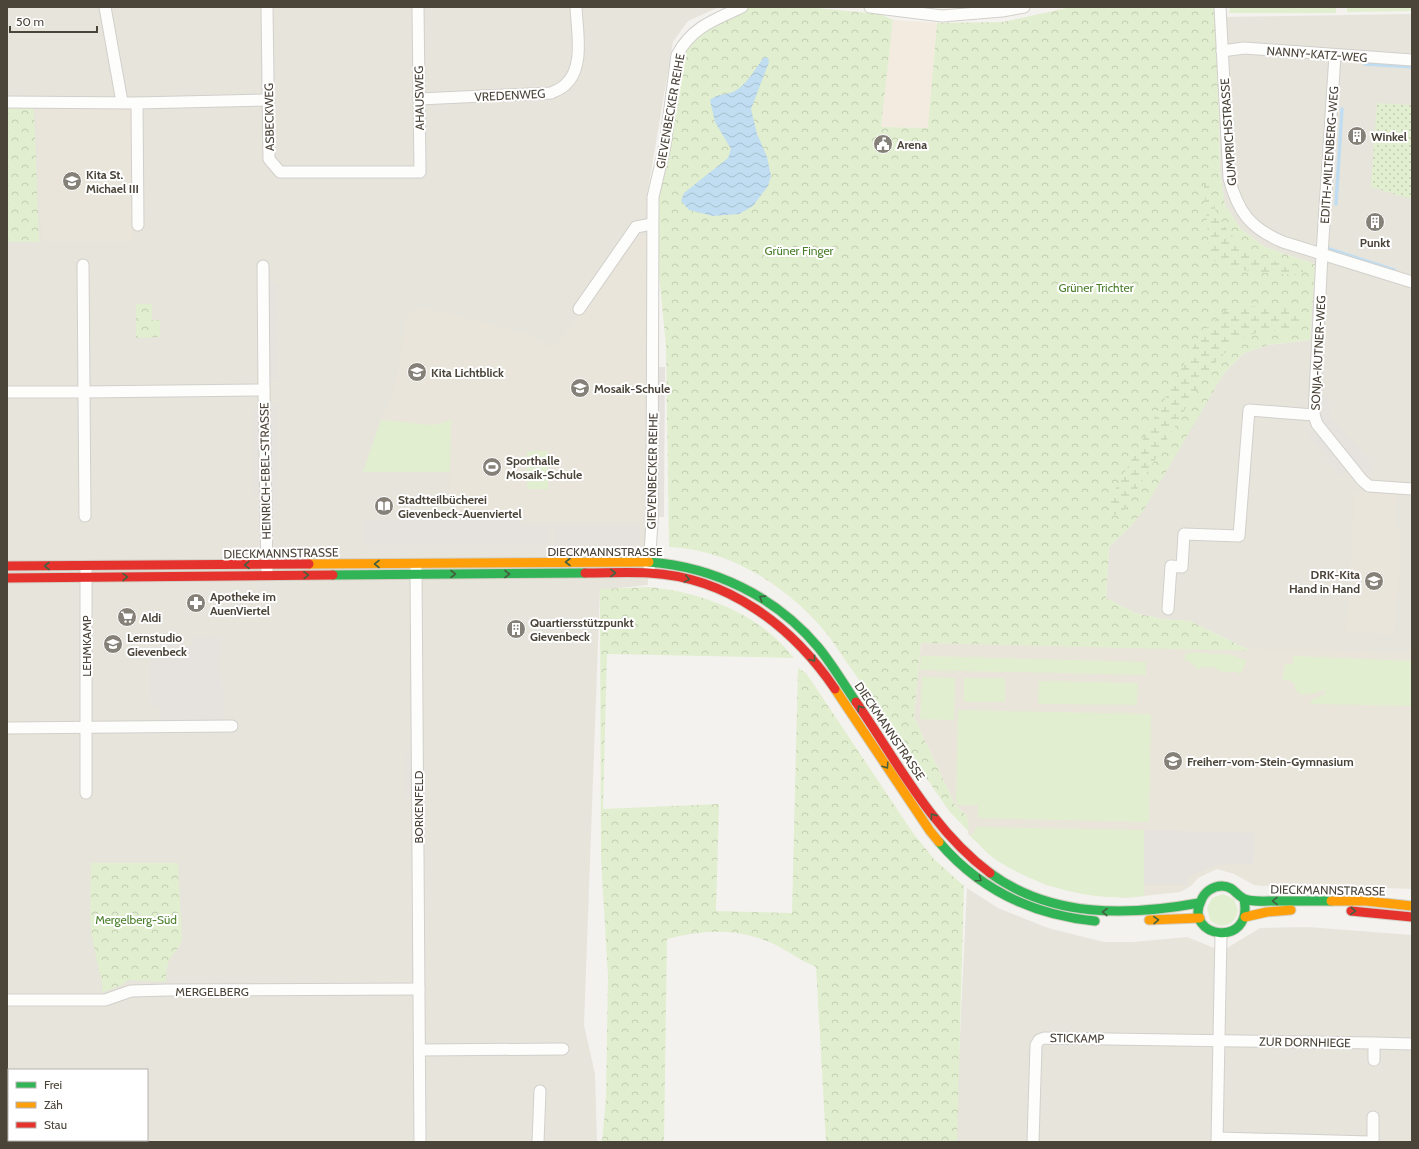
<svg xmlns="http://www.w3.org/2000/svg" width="1419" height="1149" font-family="Cabin,sans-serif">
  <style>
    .residential { fill: #e7e4dc; fill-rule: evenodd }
    .commercial { fill: #f3ebdf }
    .education { fill: #eae5da }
    .grass { fill: #e1eecf }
    .forest { fill: url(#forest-crowns) }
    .wetland { fill: url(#wetland-marsh) }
    .garden { fill: url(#garden-dots) }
    .parking { fill: #e6e3df }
    .water { fill: url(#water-waves) }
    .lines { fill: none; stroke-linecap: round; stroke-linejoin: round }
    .stream { stroke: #c0ddf1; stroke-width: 3.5 }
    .street-casing { stroke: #d2d0cb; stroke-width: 13 }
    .fast-casing { stroke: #d3cfc5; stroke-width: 11 }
    .slow-casing { stroke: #d3cfc5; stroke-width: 11 }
    .jam-casing { stroke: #d3cfc5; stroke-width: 11 }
    .street { stroke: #fdfdfc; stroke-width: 11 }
    .fast { stroke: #30b455; stroke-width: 9 }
    .slow { stroke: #ff9f0a; stroke-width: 9 }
    .jam { stroke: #e5322d; stroke-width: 9 }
    .oneway { stroke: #446040 }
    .labels { text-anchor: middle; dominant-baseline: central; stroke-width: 4; stroke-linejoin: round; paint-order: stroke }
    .street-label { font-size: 12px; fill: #4b4439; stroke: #fff }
    .poi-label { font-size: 12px; font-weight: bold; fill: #4b4439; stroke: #fff; text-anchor: start }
    .park-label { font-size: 12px; fill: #4a7f2a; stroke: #fff }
  </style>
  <defs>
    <pattern id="forest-crowns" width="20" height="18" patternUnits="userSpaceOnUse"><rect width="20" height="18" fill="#e1eecf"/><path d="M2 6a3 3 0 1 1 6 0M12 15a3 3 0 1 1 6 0" fill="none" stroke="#c3cdb2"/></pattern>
    <pattern id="wetland-marsh" width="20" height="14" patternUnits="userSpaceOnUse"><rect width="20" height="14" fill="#e1eecf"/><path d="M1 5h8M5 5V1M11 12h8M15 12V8" fill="none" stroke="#c3cdb2"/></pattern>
    <pattern id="garden-dots" width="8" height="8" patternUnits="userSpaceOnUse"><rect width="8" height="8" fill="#e1eecf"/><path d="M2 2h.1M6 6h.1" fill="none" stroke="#c3cdb2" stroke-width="1.8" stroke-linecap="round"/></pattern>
    <pattern id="water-waves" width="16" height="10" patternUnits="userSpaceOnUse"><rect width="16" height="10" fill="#c0ddf1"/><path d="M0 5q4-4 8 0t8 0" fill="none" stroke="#a6bfcf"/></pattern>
  </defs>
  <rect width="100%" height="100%" fill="#f4f2ee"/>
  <g class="residential">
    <path d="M7 7H719L688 21 673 42 647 196 648 585 600 590 584 1025 595 1074 597 1142H7ZM9 1070H147V1140H9Z"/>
    <path d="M1412 14V654L1251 651 1190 621 1162 619 1135 613 1106 598 1109 547 1132 525 1224 373 1244 353 1268 345 1310 340 1315 264 1265 247 1241 229 1225 205 1220 170 1218 17Z"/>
    <path d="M967 888 998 908 1048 928 1104 942H1133L1187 937 1222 951 1260 928 1308 927 1412 935V1142H955Z"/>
  </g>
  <path class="commercial" d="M893 20 937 23 929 128 881 127Z"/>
  <g class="education">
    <path d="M36 108 132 110 133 242H42Z"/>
    <path d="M639 235 647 236 643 520 528 521 527 515 450 514 451 420 433 425 381 420 393 390 399 366 406 316 415 310 424 308 450 314 534 336 549 347 556 344 596 295Z"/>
    <path d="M1355 491 1392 493 1397 496 1395 529 1402 530 1394 635 1346 631Z"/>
    <path d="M921 643 1411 652 1412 648V889L1314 885 1261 886 1254 885 1234 874 1217 869 1198 878 1191 886 1180 892 1126 898 1084 894 1046 885 998 861 968 834 967 816 955 805 914 717Z"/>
  </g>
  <g class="grass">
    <path d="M1230 7H1336V13H1229Z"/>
    <path d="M1347 7H1412V11L1347 12Z"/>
    <path d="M381 420 433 425 451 420 450 472H363Z"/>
    <rect x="527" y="451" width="21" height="38"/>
    <path d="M1192 652 1232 655 1247 661 1240 674 1237 672H1221L1214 667H1202L1198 670 1189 661H1186L1184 655Z"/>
    <path d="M921 656 1146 662V675L920 670Z"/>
    <path d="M1293 656 1412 661V706L1310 704 1313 699 1325 694V690C1313 693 1296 702 1294 683L1289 680H1282L1285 664H1293Z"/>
    <path d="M922 677 955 678 954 720 920 719Z"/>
    <rect x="964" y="678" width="41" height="24"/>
    <path d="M1039 681 1138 683 1137 705 1038 704Z"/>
    <path d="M958 710 1151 714 1149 822 978 818V805H956Z"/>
    <path d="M976 827 1144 830V896C1095 902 1040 888 998 861 988 855 980 845 971 837Z"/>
    <path d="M1223 894 1234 899 1238 910C1236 925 1221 931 1210 920L1207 908 1212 898Z"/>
  </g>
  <g class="forest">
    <path d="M745 7H806L880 14 893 20 881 127 928 128 937 23 1003 22 1071 7H1216L1220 170 1225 205 1241 229 1265 247 1315 264 1310 340 1268 345 1244 353 1224 373 1143 511 1132 525 1109 547 1106 598 1135 613 1162 619 1190 621 1251 651 921 643 914 717 955 805 967 816 969 832 949 811 828 635C788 587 733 550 669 547L666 346 654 224 681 58 692 36Z"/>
    <path d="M34 107 39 242H7V108Z"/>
    <path d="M136 304H152V320H160V337L136 338Z"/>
    <path d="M648 587C703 592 760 614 794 658L607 654 603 809 719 804 716 911 792 913 798 668 806 673 913 833 934 859 964 886 957 1142H826L816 967C799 960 784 948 767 941 734 928 701 930 667 939L664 1142H602L606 1098 608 976 601 859 600 589Z"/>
    <path d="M91 863H178L182 939C180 948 175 951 170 959 166 966 166 974 166 982L128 980 122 985 103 992C101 973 95 956 92 937 89 913 91 888 91 863Z"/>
  </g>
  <g class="wetland">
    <path d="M1208 179 1211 180C1213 191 1213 205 1217 214 1228 236 1245 250 1267 259 1279 263 1292 264 1303 270V273L1300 275C1271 273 1236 274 1210 258L1204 188V183Z"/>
    <path d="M1248 306 1296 310 1303 320 1302 325 1296 329 1268 331 1252 334 1236 342 1210 368 1124 511 1116 515 1110 513 1107 507 1109 501 1198 338 1225 310Z"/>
  </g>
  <path class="garden" d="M1377 103 1412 105V199L1371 187Z"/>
  <g class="parking">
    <path d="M268 283H277L278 378 269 379Z"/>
    <path d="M658 367H665L664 517H657Z"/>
    <path d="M1328 395 1330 417 1374 467 1366 477 1322 422 1321 396Z"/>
    <path d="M269 405H278V511L269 510Z"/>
    <path d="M253 411H262L261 493H253Z"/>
    <path d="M1315 431 1348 469 1341 475 1309 436Z"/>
    <path d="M520 518V525H548V545H364V520Z"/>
    <rect x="554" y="526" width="85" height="19"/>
    <path d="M184 637V646H192V638L220 637 219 668 224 692V722L160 724 159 706H151L149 647 158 646V638Z"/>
    <rect x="405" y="755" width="9" height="41"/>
    <path d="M1144 830 1255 833 1253 864 1216 865 1188 877V885H1144Z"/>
  </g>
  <path class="water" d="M764 57 768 58 769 62 751 109 757 134 767 157 771 176 768 186 753 206 739 214 713 216 689 210 681 201 684 193 728 158 731 149 715 122 710 100C717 94 724 95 733 92 746 86 756 68 764 57Z"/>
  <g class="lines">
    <g class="stream">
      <path d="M1365 64 1412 67"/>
      <path d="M1336 204 1342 109"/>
      <path d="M1326 247V248L1394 270"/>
    </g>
    <g class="street-casing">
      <g id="street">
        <path d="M105 7 122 102"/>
        <path d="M267 7 269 159 280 172H420L418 7"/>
        <path d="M870 7 942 16 1002 11 1024 7"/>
        <path d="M1220 7 1229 178C1238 212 1250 228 1283 242L1412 282"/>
        <path d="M1222 51 1244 48 1412 60"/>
        <path d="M1335 55 1322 254 1314 415 1317 424 1362 480 1369 486 1412 489"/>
        <path d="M419 99 551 93C555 91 561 89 565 85 585 68 577 31 576 7"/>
        <path d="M7 102 137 103 269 100"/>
        <path d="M137 103 138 225"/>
        <path d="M263 266 264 390"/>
        <path d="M579 309 636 227 652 224"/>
        <path d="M7 392H84L83 265"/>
        <path d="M85 516 84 392 264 390 267 571"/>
        <path d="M416 569 420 1142"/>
        <path d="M649 569 652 522 653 197 665 146 677 55C692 27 714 20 742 7"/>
        <path d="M1168 609 1171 566 1182 567 1184 534 1239 536 1249 410 1314 415"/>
        <path d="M7 728 232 726"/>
        <path d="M86 793V570"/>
        <path d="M7 1000H105L131 991 168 990 419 989"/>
        <path d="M1374 1043 1412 1044"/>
        <path d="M420 1050 563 1049"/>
        <path d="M1218 1138 1370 1142"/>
        <path d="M538 1142 540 1091"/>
        <path d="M1033 1142 1036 1045 1039 1040 1044 1038 1374 1043V1060"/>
        <path d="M1217 1142 1221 934"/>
        <path d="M1373 1142V1117"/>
      </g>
    </g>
    <g class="fast-casing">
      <g id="fast">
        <path d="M649 562C714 567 775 596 818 647 832 664 843 683 856 702"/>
        <path d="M333 575 585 573"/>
        <path d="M939 842C980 890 1033 915 1095 921"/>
        <path d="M990 873C1051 918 1128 916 1199 903"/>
        <path d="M1244 899C1254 950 1183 937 1201 901 1204 892 1213 886 1222 886 1235 886 1237 898 1248 900 1257 902 1267 901 1276 901 1294 901 1313 901 1331 901"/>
      </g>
    </g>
    <g class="slow-casing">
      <g id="slow">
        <path d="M309 564 649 562"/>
        <path d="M835 689 930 831 939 842"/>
        <path d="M1331 901H1366L1412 906"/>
        <path d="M1245 917 1267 912 1291 910"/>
        <path d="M1149 920 1200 918"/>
      </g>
    </g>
    <g class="jam-casing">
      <g id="jam">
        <path d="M7 566 309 564"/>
        <path d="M585 573C606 573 628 572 649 573 728 577 792 626 835 689"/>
        <path d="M7 578 333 575"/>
        <path d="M856 702C897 761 931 829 990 873"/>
        <path d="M1351 911 1412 917"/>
      </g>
    </g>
    <use href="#street" class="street"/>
    <use href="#fast" class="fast"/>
    <use href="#slow" class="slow"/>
    <use href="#jam" class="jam"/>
  </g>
  <defs><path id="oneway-chevron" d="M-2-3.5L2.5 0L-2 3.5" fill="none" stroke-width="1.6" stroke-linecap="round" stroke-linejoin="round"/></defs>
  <g class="oneway">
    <use href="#oneway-chevron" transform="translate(568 562) rotate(180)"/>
    <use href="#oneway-chevron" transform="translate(377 564) rotate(180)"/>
    <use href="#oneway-chevron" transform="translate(247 565) rotate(179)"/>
    <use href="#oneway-chevron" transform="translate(47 566) rotate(180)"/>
    <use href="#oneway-chevron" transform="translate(613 573)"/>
    <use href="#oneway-chevron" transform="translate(453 574)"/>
    <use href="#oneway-chevron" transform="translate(507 574)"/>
    <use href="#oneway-chevron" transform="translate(306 575) rotate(-1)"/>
    <use href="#oneway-chevron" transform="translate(125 577) rotate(-1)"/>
    <use href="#oneway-chevron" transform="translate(687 579) rotate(13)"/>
    <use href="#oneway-chevron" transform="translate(762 598) rotate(-147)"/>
    <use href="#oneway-chevron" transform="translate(813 659) rotate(52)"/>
    <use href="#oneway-chevron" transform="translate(860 708) rotate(-124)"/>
    <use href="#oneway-chevron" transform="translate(886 766) rotate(56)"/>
    <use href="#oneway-chevron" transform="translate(933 816) rotate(-125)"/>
    <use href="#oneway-chevron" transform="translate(979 879) rotate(35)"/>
    <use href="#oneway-chevron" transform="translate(1275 901) rotate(179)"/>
    <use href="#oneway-chevron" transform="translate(1353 911) rotate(3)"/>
    <use href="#oneway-chevron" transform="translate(1105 912) rotate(-178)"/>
    <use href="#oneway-chevron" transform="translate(1156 920) rotate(-2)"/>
  </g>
  <defs>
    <g id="building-disc" transform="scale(1)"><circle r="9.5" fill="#868178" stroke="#fff"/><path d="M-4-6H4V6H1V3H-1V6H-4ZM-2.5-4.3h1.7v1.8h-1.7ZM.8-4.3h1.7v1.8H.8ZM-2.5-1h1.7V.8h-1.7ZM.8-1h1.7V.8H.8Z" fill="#fff"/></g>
    <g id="civic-disc" transform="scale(1)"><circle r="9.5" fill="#868178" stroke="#fff"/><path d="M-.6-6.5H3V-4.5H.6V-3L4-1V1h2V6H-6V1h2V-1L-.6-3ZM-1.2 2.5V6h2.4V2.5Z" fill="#fff"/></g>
    <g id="school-disc" transform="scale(1)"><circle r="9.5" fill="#868178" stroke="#fff"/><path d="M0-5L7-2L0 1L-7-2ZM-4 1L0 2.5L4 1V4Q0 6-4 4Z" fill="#fff"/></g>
    <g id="stadium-disc" transform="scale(1)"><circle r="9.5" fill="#868178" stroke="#fff"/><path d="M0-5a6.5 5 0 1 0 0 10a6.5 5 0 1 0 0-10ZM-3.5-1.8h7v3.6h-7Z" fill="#fff"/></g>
    <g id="library-disc" transform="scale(1)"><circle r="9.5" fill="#868178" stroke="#fff"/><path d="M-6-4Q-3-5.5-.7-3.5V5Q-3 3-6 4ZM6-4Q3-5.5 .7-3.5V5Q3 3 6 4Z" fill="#fff"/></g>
    <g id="pharmacy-disc" transform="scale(1)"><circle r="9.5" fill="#868178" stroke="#fff"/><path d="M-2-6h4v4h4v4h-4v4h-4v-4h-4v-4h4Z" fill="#fff"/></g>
    <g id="supermarket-disc" transform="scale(1)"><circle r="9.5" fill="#868178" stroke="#fff"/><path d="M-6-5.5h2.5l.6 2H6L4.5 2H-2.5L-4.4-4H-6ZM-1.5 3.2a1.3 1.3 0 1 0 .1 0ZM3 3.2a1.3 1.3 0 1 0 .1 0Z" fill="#fff"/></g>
  </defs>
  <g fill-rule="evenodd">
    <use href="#building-disc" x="1357" y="136"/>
    <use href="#civic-disc" x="883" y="144"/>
    <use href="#school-disc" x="72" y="181"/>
    <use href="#building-disc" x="1375" y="222"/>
    <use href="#school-disc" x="417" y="372"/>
    <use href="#school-disc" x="580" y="388"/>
    <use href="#stadium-disc" x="492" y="467"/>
    <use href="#library-disc" x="384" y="506"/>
    <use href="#school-disc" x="1374" y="581"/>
    <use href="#pharmacy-disc" x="196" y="603"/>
    <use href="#supermarket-disc" x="127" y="617"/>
    <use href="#building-disc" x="516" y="629"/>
    <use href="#school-disc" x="113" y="644"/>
    <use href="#school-disc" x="1173" y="761"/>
  </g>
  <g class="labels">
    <g class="street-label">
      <text transform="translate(1317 54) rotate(4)">NANNY-KATZ-WEG</text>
      <text transform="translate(510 95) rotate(-3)">VREDENWEG</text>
      <text transform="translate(419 98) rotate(-91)">AHAUSWEG</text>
      <text transform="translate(670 111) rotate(-80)">GIEVENBECKER REIHE</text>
      <text transform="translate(269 117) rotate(-91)">ASBECKWEG</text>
      <text transform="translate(1228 132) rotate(-94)">GUMPRICHSTRASSE</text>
      <text transform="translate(1329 155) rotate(-86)">EDITH-MILTENBERG-WEG</text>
      <text transform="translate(1318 353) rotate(-87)">SONJA-KUTNER-WEG</text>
      <text transform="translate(265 471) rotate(-91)">HEINRICH-EBEL-STRASSE</text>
      <text transform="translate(652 471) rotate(-89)">GIEVENBECKER REIHE</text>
      <text x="605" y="551">DIECKMANNSTRASSE</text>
      <text transform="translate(281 553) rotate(-1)">DIECKMANNSTRASSE</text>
      <text transform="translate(86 646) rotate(-90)">LEHMKAMP</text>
      <text transform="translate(890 731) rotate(56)">DIECKMANNSTRASSE</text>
      <text transform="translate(418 807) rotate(-90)">BORKENFELD</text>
      <text transform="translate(1328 890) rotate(1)">DIECKMANNSTRASSE</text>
      <text x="212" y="991">MERGELBERG</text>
      <text transform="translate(1077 1038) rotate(1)">STICKAMP</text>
      <text transform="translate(1305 1042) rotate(1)">ZUR DORNHIEGE</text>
    </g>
    <g class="poi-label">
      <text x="1371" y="136">Winkel</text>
      <text x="897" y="144">Arena</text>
      <text x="86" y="174">Kita St.<tspan x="86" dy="14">Michael III</tspan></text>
      <text x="1375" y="242" text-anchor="middle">Punkt</text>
      <text x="431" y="372">Kita Lichtblick</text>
      <text x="594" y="388">Mosaik-Schule</text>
      <text x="506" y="460">Sporthalle<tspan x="506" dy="14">Mosaik-Schule</tspan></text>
      <text x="398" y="499">Stadtteilbücherei<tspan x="398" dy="14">Gievenbeck-Auenviertel</tspan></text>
      <text x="1360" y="574" text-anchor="end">DRK-Kita<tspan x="1360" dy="14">Hand in Hand</tspan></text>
      <text x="210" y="596">Apotheke im<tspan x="210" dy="14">AuenViertel</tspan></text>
      <text x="141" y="617">Aldi</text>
      <text x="530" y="622">Quartiersstützpunkt<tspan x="530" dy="14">Gievenbeck</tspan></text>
      <text x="127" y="637">Lernstudio<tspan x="127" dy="14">Gievenbeck</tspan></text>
      <text x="1187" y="761">Freiherr-vom-Stein-Gymnasium</text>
    </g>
    <g class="park-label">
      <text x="799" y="250">Grüner Finger</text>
      <text x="1096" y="287">Grüner Trichter</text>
      <text x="136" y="919">Mergelberg-Süd</text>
    </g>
  </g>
  <rect width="1419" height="1149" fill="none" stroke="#4b4439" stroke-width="16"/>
  <rect x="8" y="1069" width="140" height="72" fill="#ffffff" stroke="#b7b4b0"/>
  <rect x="16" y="1082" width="20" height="6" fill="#30b455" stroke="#b7b4b0"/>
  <text x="44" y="1089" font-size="12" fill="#4b4439">Frei</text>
  <rect x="16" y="1102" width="20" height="6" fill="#ff9f0a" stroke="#b7b4b0"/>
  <text x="44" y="1109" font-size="12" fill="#4b4439">Zäh</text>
  <rect x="16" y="1122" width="20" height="6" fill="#e5322d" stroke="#b7b4b0"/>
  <text x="44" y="1129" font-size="12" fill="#4b4439">Stau</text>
  <path d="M10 26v6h87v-6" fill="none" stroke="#4b4439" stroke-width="2"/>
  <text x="16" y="26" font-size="12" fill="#4b4439" stroke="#ffffff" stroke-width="3" paint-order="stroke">50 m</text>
</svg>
